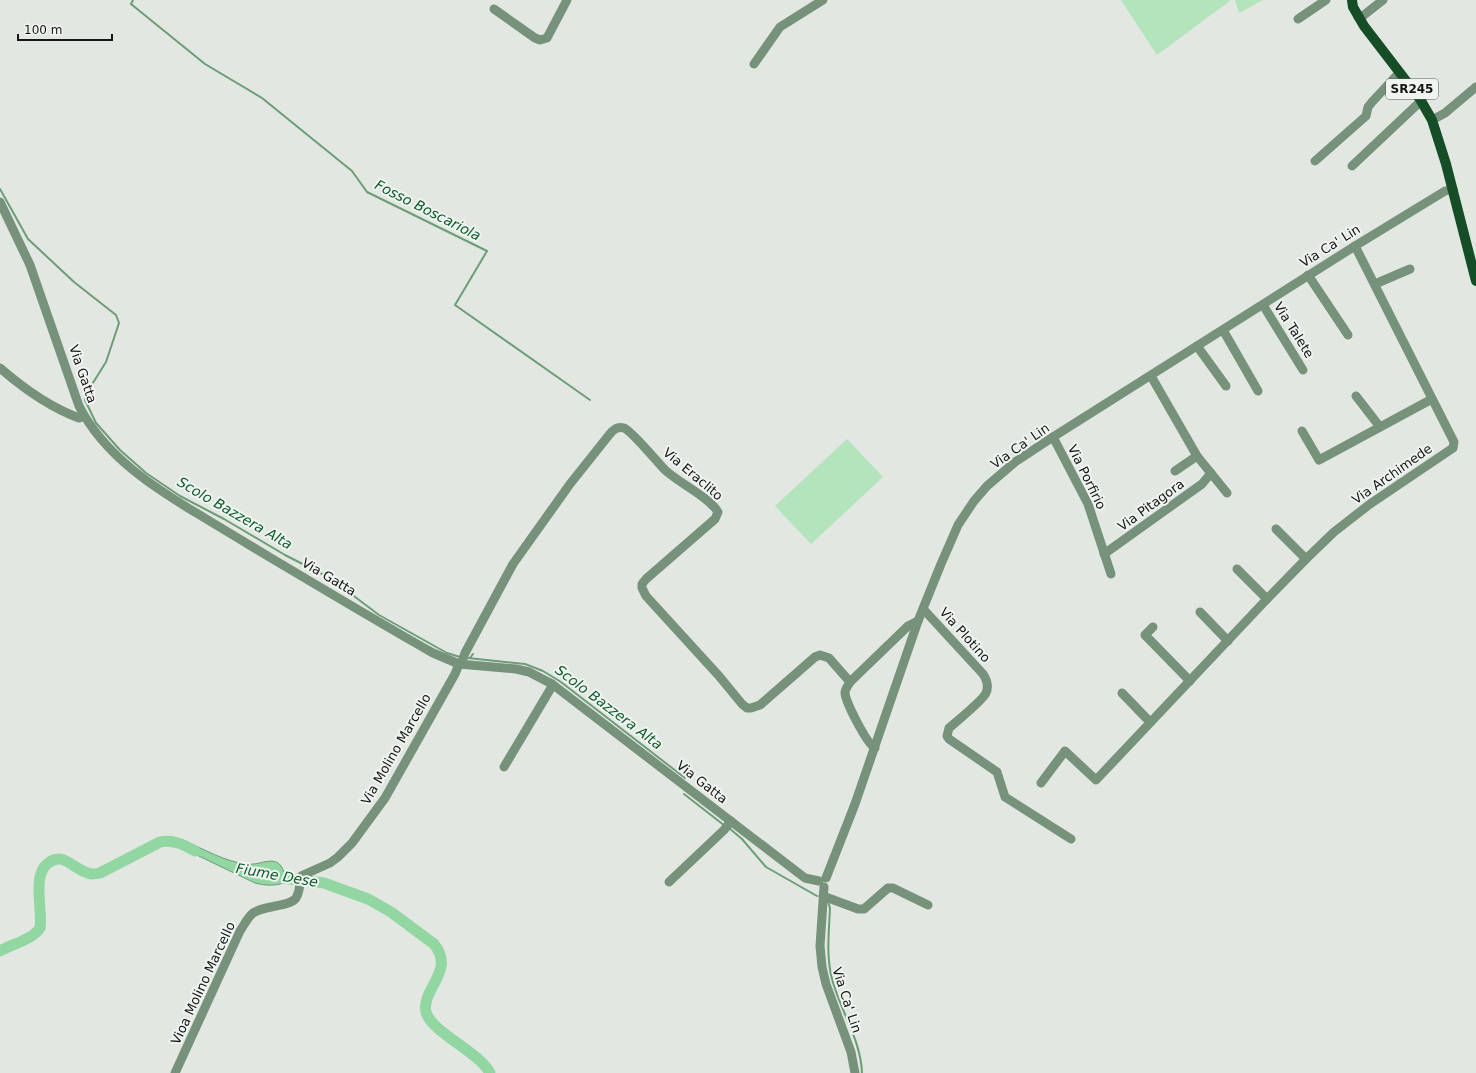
<svg xmlns="http://www.w3.org/2000/svg" width="1476" height="1073" font-family="'DejaVu Sans',sans-serif">
  <style>
    .green { fill: #b3e4bc }
    .water { fill: #92d7a1; stroke: #6c9d77 }
    .lines { fill: none; stroke-linecap: round; stroke-linejoin: round }
    .stream { stroke: #6c9d77; stroke-width: 2 }
    .river { stroke: #92d7a1; stroke-width: 11 }
    .minor { stroke: #76927b; stroke-width: 9 }
    .major { stroke: #144d26; stroke-width: 10 }
    .labels { text-anchor: middle; dominant-baseline: central; stroke-width: 4; stroke-linejoin: round; paint-order: stroke }
    .shield { fill: #eff4f0; stroke: #565957; stroke-width: 1 }
    .shield-label { font-size: 12px; font-weight: bold; fill: #151716 }
    .street-label { font-size: 13px; fill: #151716; stroke: #eff4f0 }
    .water-label { font-size: 14px; font-style: italic; fill: #0d5b2a; stroke: #eff4f0 }
  </style>
  <rect width="100%" height="100%" fill="#e2e7e2"/>
  <g class="green">
    <path d="M1121 0H1231L1157 55Z"/>
    <path d="M1235 0H1263L1239 13Z"/>
    <path d="M847 439 883 477 811 544 775 506Z"/>
  </g>
  <path class="water" d="M183 840C204 849 225 862 247 864 262 866 277 852 284 872L288 874 287 882C276 886 267 886 255 883L182 848 181 844Z"/>
  <g class="lines">
    <g class="stream">
      <path d="M133 0 131 4 205 64 262 98 352 171 367 192 487 251 455 305 590 400"/>
      <path d="M0 189 28 239 74 282 116 315 119 323 106 362 86 394 85 400 96 423 120 450 146 473 180 496 224 519 285 555 330 578 379 615 447 653 460 657"/>
      <path d="M468 658 525 664 543 671 561 682 685 778"/>
      <path d="M470 658 473 654"/>
      <path d="M684 794 725 826"/>
      <path d="M729 828 742 839 766 867 817 896"/>
      <path d="M828 902 830 908C829 932 826 956 832 979 840 1010 861 1040 862 1073"/>
    </g>
    <g class="river">
      <path d="M273 877 324 883 368 899 391 912 434 944C456 971 421 989 426 1012 431 1032 478 1051 490 1073"/>
      <path d="M0 951C12 944 32 940 40 928 43 911 32 877 47 864 62 850 73 869 88 873 92 875 96 874 100 873L160 842C173 839 184 845 195 851"/>
    </g>
    <g class="minor">
      <path d="M494 9 535 38 540 40 547 38 567 0"/>
      <path d="M1358 17 1364 15 1383 0"/>
      <path d="M1298 19 1326 0"/>
      <path d="M754 64 780 27 823 0"/>
      <path d="M1432 120 1445 113 1476 87"/>
      <path d="M1315 161 1366 116 1368 107 1372 102 1399 73"/>
      <path d="M1352 166 1421 101"/>
      <path d="M0 202 30 265 79 406C105 457 156 489 203 517 226 531 248 544 271 558 325 590 378 622 433 653L459 664 516 669 529 672 552 684 805 878 819 881"/>
      <path d="M1308 275 1348 335"/>
      <path d="M1375 284 1410 269"/>
      <path d="M1263 305 1303 370"/>
      <path d="M1223 330 1258 391"/>
      <path d="M1197 346 1226 386"/>
      <path d="M0 368C23 388 49 407 79 418L84 416"/>
      <path d="M1151 376 1197 456 1227 493"/>
      <path d="M1356 396 1380 427"/>
      <path d="M1302 431 1319 460 1432 399"/>
      <path d="M1053 437 1088 504 1111 574"/>
      <path d="M1175 471 1197 456"/>
      <path d="M1276 529 1306 559"/>
      <path d="M1104 554 1202 484 1211 473"/>
      <path d="M1237 569 1267 599"/>
      <path d="M922 612H926L983 674C987 680 989 686 986 693 983 700 956 722 949 728L947 736 949 739 997 772 1005 797 1071 839"/>
      <path d="M1200 612 1228 641"/>
      <path d="M1153 627 1145 635 1190 681"/>
      <path d="M461 664 465 653 513 564 570 484 609 435C613 430 617 426 624 428 632 431 657 462 665 470 679 483 709 497 718 512L715 519 646 579 642 584V588L646 596 719 676 742 704 747 708H751L760 705 815 657 820 655 829 658 850 682"/>
      <path d="M1122 693 1150 722"/>
      <path d="M875 748C867 744 846 703 845 693 845 689 848 686 850 682L908 626 918 621"/>
      <path d="M504 767 551 688 552 684"/>
      <path d="M1041 783 1065 751 1096 780 1267 599 1306 559 1334 532 1370 504 1453 448 1454 442 1355 246"/>
      <path d="M826 878 855 804 918 621 941 564 958 525 974 501 987 486 1015 462 1053 437 1355 246 1445 191 1453 189"/>
      <path d="M669 882 724 830 731 821"/>
      <path d="M824 887 820 946 822 967 826 984 851 1052 855 1073"/>
      <path d="M823 896 858 909H864L888 888H893L928 905"/>
      <path d="M175 1073 240 931C244 925 248 917 253 913 264 905 290 907 296 898 300 892 300 883 301 876L330 863 338 857 352 843 385 798 455 674 459 664"/>
    </g>
    <path class="major" d="M1352 0 1353 7 1364 26 1420 99 1432 120 1446 164 1476 281"/>
  </g>
  <g class="labels">
    <rect class="shield" x="1386" y="79" width="52" height="20" rx="3"/>
    <g class="shield-label">
      <text x="1412" y="89">SR245</text>
    </g>
    <g class="street-label">
      <text transform="translate(1330 246) rotate(-32)">Via Ca' Lin</text>
      <text transform="translate(1294 330) rotate(58)">Via Talete</text>
      <text transform="translate(83 374) rotate(71)">Via Gatta</text>
      <text transform="translate(1020 446) rotate(-35)">Via Ca' Lin</text>
      <text transform="translate(693 474) rotate(40)">Via Eraclito</text>
      <text transform="translate(1392 474) rotate(-35)">Via Archimede</text>
      <text transform="translate(1087 477) rotate(64)">Via Porfirio</text>
      <text transform="translate(1151 505) rotate(-36)">Via Pitagora</text>
      <text transform="translate(329 577) rotate(31)">Via Gatta</text>
      <text transform="translate(965 635) rotate(48)">Via Plotino</text>
      <text transform="translate(396 749) rotate(-60)">Via Molino Marcello</text>
      <text transform="translate(702 782) rotate(38)">Via Gatta</text>
      <text transform="translate(203 983) rotate(-65)">Vioa Molino Marcello</text>
      <text transform="translate(847 1000) rotate(72)">Via Ca' Lin</text>
    </g>
    <g class="water-label">
      <text transform="translate(428 210) rotate(27)">Fosso Boscariola</text>
      <text transform="translate(235 513) rotate(30)">Scolo Bazzera Alta</text>
      <text transform="translate(609 707) rotate(37)">Scolo Bazzera Alta</text>
      <text transform="translate(277 875) rotate(10)">Fiume Dese</text>
    </g>
  </g>
  <path d="M18 34v6h94v-6" fill="none" stroke="#151716" stroke-width="2"/>
  <text x="24" y="34" font-size="12" fill="#151716" stroke="#eff4f0" stroke-width="3" paint-order="stroke">100 m</text>
</svg>
